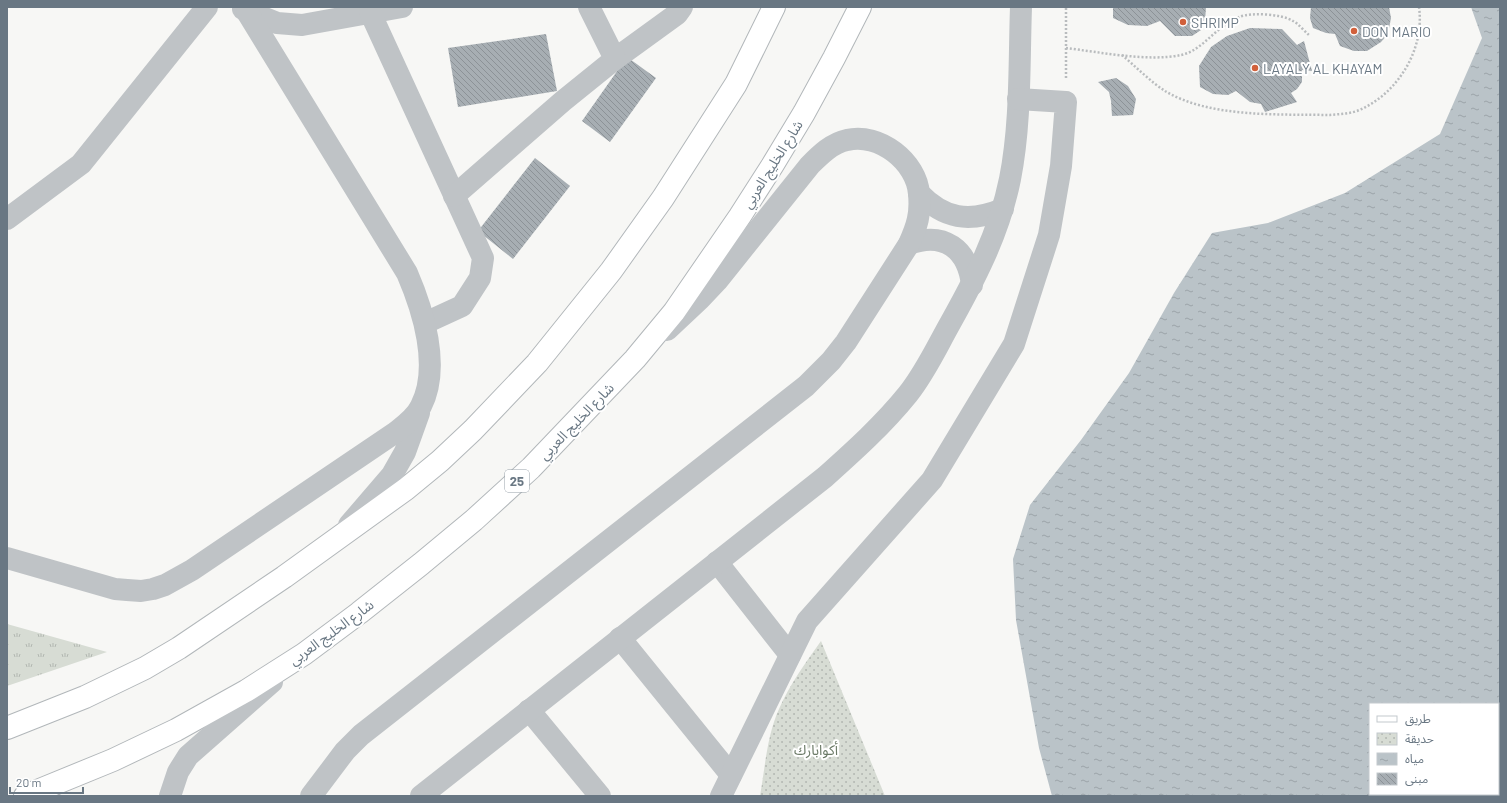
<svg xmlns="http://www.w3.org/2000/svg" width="1507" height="803" font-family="Barlow,'Noto Sans Arabic',sans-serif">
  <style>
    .grass { fill: url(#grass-tufts) }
    .park { fill: url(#park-dots) }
    .water { fill: url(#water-ripples); fill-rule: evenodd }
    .building { fill: url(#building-back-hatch) }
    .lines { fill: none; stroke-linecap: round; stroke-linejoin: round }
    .major-casing { stroke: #b2b7ba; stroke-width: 24 }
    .path { stroke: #b9bcbe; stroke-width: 2.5; stroke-dasharray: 2 2; stroke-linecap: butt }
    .minor { stroke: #bfc3c6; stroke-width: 22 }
    .major { stroke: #fff; stroke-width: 22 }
    .poi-dot { fill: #d1603b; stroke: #fff; stroke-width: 1.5 }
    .labels { text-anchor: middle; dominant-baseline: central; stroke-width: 4; stroke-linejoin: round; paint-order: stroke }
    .shield { fill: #fff; stroke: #96a0a8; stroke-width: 1 }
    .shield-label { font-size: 13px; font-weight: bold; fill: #697783 }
    .poi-label { font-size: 14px; fill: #697783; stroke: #fff; text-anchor: start }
    .street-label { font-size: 14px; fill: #697783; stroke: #fff }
    .park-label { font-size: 14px; fill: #6b7a67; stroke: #fff }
  </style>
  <defs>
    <pattern id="grass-tufts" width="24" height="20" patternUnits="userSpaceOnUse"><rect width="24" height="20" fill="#d7dcd4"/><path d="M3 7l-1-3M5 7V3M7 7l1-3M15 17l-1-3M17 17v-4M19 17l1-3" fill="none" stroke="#b2b7b1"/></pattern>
    <pattern id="park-dots" width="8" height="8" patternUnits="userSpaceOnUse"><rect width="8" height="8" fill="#d7dcd4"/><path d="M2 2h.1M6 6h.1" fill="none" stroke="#b2b7b1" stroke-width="1.8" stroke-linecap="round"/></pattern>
    <pattern id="water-ripples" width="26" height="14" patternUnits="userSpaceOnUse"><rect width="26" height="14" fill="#bac3c8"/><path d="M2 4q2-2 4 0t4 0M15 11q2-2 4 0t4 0" fill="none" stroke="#9ba3a8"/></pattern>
    <pattern id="building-back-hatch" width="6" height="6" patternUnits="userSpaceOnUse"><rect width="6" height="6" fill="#a7aeb3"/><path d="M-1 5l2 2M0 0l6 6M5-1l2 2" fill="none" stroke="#8c9297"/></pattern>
  </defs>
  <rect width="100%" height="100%" fill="#f7f7f5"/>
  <path class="grass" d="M7 624 107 652 7 686Z"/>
  <path class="park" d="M821 641 885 796H760C765 768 767 735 779 709 790 684 806 662 821 641Z"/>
  <path class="water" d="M1471 7H1500V796H1052L1039 748 1016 620 1013 559 1030 505 1081 440 1129 373 1174 293 1212 233 1268 223 1345 193 1440 134 1482 38ZM1370 704H1498V794H1370Z"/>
  <g class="building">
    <path d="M1113 7H1206L1205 22 1201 30 1192 36H1175L1160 21 1147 26 1128 25 1113 18Z"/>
    <path d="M1311 7H1389L1391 18 1388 34 1381 42 1367 51H1354L1340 46 1335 34 1326 33 1313 28 1310 18Z"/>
    <path d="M1250 28 1282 29 1297 45 1304 41 1312 71 1302 70V82L1297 89 1291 93 1297 102 1265 112 1261 104 1250 102 1236 91 1228 95 1213 94 1200 87 1199 66 1211 47 1227 36Z"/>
    <path d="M546 34 557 91 458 107 448 48Z"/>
    <path d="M627 57 656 78 610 142 582 121Z"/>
    <path d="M1116 78 1128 86 1136 99 1133 115 1112 116 1111 101 1109 92 1098 82Z"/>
    <path d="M535 158 570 186 513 259 478 231Z"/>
  </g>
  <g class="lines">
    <g class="major-casing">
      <g id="major">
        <path d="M7 728 85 697 145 668 179 648 284 577 406 489 440 461 473 430 537 363 611 271 663 198 736 84 774 7"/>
        <path d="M25 796 113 760 176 730 246 691 304 654 359 613 421 564 474 520 531 468 635 359 674 312 740 216 772 166 804 113 834 58 860 7"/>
      </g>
    </g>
    <g class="path">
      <path d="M1066 48C1099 52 1149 62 1181 55 1197 52 1209 37 1221 28 1226 24 1233 19 1239 17 1252 12 1282 14 1293 21 1299 24 1304 31 1309 35"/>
      <path d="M1122 55C1135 66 1151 82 1165 91 1210 118 1278 114 1330 115 1339 114 1348 114 1357 111 1397 95 1425 50 1419 7"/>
      <path d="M1066 78V7"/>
    </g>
    <g class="minor">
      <path d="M243 9 277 23 302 25 402 7"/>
      <path d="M370 12 483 258 480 278 462 306 425 323"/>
      <path d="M615 59 677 14 682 7"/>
      <path d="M919 193C944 219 969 223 1003 209"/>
      <path d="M454 196 563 101 615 59 589 7"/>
      <path d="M7 219 81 164 207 7"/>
      <path d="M909 244C944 231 968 249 972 285"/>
      <path d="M349 525 392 475 405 452 419 413"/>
      <path d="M7 558 115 589 127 590 141 591 153 589 165 585 192 570 396 432C405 425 416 417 421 406 441 367 423 310 407 273L247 12"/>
      <path d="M717 562 790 655"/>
      <path d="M620 638 731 775"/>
      <path d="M529 710 600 796"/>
      <path d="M170 796 178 772 188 756 272 682"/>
      <path d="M311 796 345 751 361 735 806 386 831 361 846 342 909 244C917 226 921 214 919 194 917 162 879 132 847 140 832 143 820 155 810 165L717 281 700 299 667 330"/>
      <path d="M421 796 825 477C854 451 883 425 908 394 924 374 935 351 947 329 974 281 999 234 1010 179 1021 123 1019 64 1021 7"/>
      <path d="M721 796 807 621 932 480 1014 344 1049 235 1061 166 1066 102 1018 99"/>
    </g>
    <use href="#major" class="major"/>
  </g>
  <g class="poi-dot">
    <circle cx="1183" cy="22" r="4"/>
    <circle cx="1354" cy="31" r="4"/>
    <circle cx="1255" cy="68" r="4"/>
  </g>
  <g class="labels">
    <rect class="shield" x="505" y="470" width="24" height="22" rx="3"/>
    <g class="shield-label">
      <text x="517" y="481">25</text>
    </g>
    <g class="poi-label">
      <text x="1191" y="22">SHRIMP</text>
      <text x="1362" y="31">DON MARIO</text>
      <text x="1263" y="68">LAYALY AL KHAYAM</text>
    </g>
    <g class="street-label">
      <text transform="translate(772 164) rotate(-58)">شارع الخليج العربي</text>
      <text transform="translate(576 421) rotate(-46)">شارع الخليج العربي</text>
      <text transform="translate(331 632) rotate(-36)">شارع الخليج العربي</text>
    </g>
    <g class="park-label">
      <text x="816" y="749">أكوابارك</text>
    </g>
  </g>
  <rect width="1507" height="803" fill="none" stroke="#697783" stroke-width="16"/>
  <rect x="1369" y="703" width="130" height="92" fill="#ffffff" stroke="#c3c9cd"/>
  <rect x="1377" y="716" width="20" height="6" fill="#ffffff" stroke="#c3c9cd"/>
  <text x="1405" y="723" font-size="12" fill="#697783">طريق</text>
  <rect x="1377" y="733" width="20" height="12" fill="url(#park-dots)" stroke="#c3c9cd"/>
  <text x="1405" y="743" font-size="12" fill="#697783">حديقة</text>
  <rect x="1377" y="753" width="20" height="12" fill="url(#water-ripples)" stroke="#c3c9cd"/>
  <text x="1405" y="763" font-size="12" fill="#697783">مياه</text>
  <rect x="1377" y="773" width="20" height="12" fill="url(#building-back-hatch)" stroke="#c3c9cd"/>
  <text x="1405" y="783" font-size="12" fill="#697783">مبنى</text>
  <path d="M10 787v6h73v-6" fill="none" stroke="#697783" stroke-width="2"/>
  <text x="16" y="787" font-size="12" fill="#697783" stroke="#ffffff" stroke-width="3" paint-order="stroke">20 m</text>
</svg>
